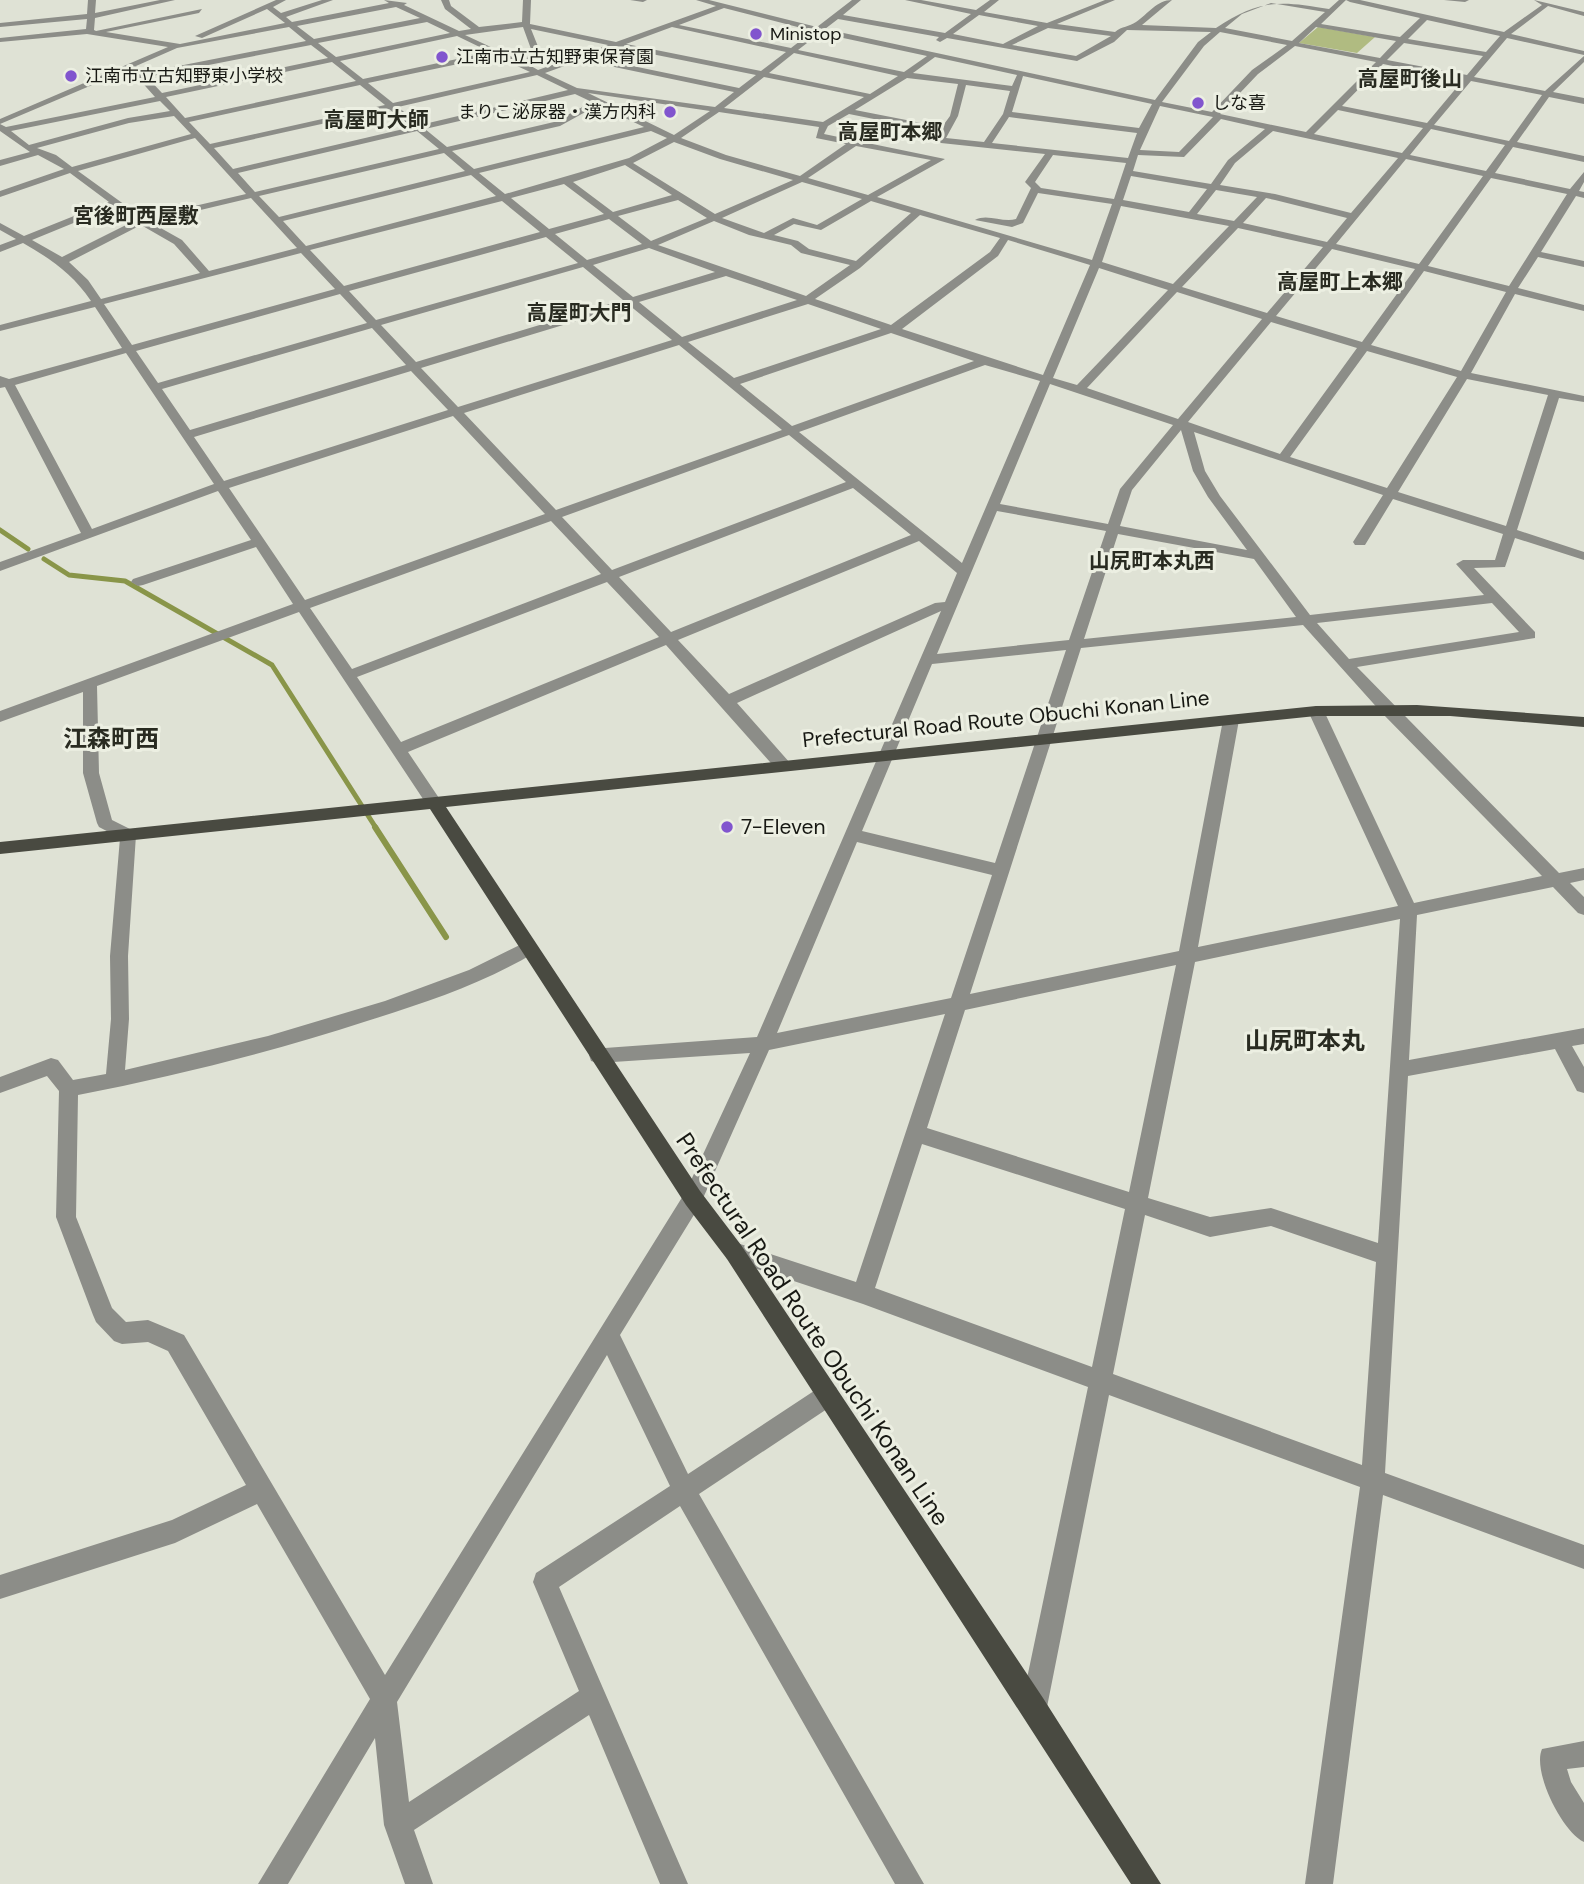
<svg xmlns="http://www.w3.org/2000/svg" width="1584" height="1884" font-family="'DM Sans','Noto Sans JP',sans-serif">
	<rect width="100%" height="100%" fill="#dfe2d5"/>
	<path fill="#b0bb81" d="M 1318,27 L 1375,37 L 1357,53 L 1299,43 Z"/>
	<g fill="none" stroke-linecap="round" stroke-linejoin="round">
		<g stroke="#899549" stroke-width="5">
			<path d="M 0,530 L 28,549"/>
			<path d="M 44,559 L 69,575 L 125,581 L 272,665 L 376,828"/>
		</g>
		<path stroke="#899549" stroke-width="6" d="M 375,827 L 446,937"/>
		<g fill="#8c8d88" fill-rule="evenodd">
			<path d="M 88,0 L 96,0 L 95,13 L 160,0 L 175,0 L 95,18 L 94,30 L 96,31 L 202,9 L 199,13 L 106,32 L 180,44 L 285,23 L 267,9 L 202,38 L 195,36 L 276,0 L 286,0 L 273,7 L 281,13 L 322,0 L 333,0 L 286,17 L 292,22 L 389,3 L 384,0 L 407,3 L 404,5 L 459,31 L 471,29 L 445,9 L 441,0 L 449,0 L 451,6 L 479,27 L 522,22 L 523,0 L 531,0 L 530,24 L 616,42 L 716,6 L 696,0 L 709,0 L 817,27 L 852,0 L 861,0 L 843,15 L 945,33 L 971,14 L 905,0 L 921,0 L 976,10 L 990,0 L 999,0 L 984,12 L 1047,23 L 1105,0 L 1115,0 L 1057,24 L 1115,32 C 1122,26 1129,27 1136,22 C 1148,14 1157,0 1172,0 L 1142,25 L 1216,28 C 1259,0 1278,0 1329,9 L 1339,0 L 1360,0 L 1504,32 L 1542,5 L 1534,0 L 1584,12 L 1584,16 L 1548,6 L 1511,34 L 1584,51 L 1584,55 L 1507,38 L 1474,77 L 1545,91 L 1584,56 L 1584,62 L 1553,92 L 1584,98 L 1584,104 L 1549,97 L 1517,142 L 1584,156 L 1584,162 L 1513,147 L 1495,173 L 1570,189 L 1584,172 L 1584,182 L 1579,191 L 1584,192 L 1584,198 L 1576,196 L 1541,252 L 1584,261 L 1584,267 L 1538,257 L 1518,288 L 1584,305 L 1584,311 L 1515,294 L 1471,373 L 1584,396 L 1584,402 L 1559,398 L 1517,530 L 1584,552 L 1584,560 L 1515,538 L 1505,567 L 1474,568 L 1535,632 L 1535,638 L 1357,667 L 1559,873 L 1584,868 L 1584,880 L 1570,883 L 1584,897 L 1584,915 L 1578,913 L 1553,887 L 1417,915 L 1409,1060 L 1584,1028 L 1584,1044 L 1572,1046 L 1584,1067 L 1584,1093 L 1577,1091 L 1555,1049 L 1408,1076 L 1385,1473 L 1584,1545 L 1584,1569 L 1383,1495 L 1333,1884 L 1305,1884 L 1360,1487 L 1109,1395 L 1047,1707 L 1043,1716 L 1034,1720 L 1025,1716 L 1021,1707 L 1088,1387 L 863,1304 L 727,1259 L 724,1252 L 727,1245 L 734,1242 L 856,1282 L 945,1014 L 769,1050 L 700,1205 L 620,1335 L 688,1474 L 820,1387 L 828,1384 L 836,1387 L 839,1395 L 836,1403 L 699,1494 L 924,1884 L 895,1884 L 680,1506 L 559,1587 L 688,1884 L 660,1884 L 589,1715 L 414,1830 L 433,1884 L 405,1884 L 384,1825 L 375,1738 L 288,1884 L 258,1884 L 370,1699 L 257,1504 L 175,1543 L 0,1599 L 0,1575 L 172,1520 L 246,1485 L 168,1351 L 148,1342 L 122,1344 L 114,1341 L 96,1322 L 93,1315 L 56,1217 L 59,1091 L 47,1076 L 0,1093 L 0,1077 L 51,1058 L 58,1060 L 73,1080 L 106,1074 L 111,1019 L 110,956 L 120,838 L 99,827 L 97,823 L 83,773 L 83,692 L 0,722 L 0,711 L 293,604 L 256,547 L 143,585 L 138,586 L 131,582 L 133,579 L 251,540 L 218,491 L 0,571 L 0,562 L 81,533 L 5,387 L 0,388 L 0,376 L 9,379 L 122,348 L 95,307 L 0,331 L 0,325 L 91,301 C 73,274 51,259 23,243 L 0,252 L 0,245 L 16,239 L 0,230 L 0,223 L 24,236 L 109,202 L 70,173 L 0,197 L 0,191 L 64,169 L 38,155 L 0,166 L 0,160 L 30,152 L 0,131 L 0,119 L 168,47 L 87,34 L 0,42 L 0,38 L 86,29 L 87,19 L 0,27 L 0,23 L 87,14 ZM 1346,0 L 1350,2 L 1420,18 L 1400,37 L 1321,24 ZM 1271,3 L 1325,12 L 1292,41 L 1225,28 L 1242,14 ZM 396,7 L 420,18 L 314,39 L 297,26 ZM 724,8 L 813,31 L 791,48 L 679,25 ZM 979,15 L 1038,26 L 1003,44 L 953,34 ZM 838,19 L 939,37 L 936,40 L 940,42 L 947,38 L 1077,61 L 1114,42 L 1127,30 L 1211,32 L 1198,42 L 1155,100 L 825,29 ZM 1427,20 L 1500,36 L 1486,52 L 1408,39 ZM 427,22 L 450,33 L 336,57 L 318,43 ZM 289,27 L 306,41 L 143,73 L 136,66 L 177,48 ZM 523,27 L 531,49 L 525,63 L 465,35 ZM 672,27 L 786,52 L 761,71 L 626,44 ZM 1316,27 L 1396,41 L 1380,58 L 1299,43 ZM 1048,28 L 1111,36 L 1076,56 L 1012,45 ZM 531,29 L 608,45 L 538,70 L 531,66 L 539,49 ZM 1220,32 L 1287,45 L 1252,70 L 1212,112 L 1162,102 L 1204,46 ZM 820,33 L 927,56 L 904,72 L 798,50 ZM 457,36 L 490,52 L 363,79 L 340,61 ZM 1404,43 L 1483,56 L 1467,75 L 1387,60 ZM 311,45 L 328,58 L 162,93 L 147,77 ZM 1295,46 L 1376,62 L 1306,132 L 1220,114 L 1258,74 ZM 617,47 L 756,75 L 739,88 L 589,57 ZM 794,53 L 898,76 L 870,94 L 769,73 ZM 496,56 L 530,72 L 393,103 L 368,83 ZM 935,57 L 1017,75 L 1012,86 L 913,73 ZM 581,60 L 734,92 L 715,107 L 577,88 L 545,73 ZM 332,62 L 356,81 L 185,118 L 166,97 ZM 1383,64 L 1463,80 L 1427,123 L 1342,106 ZM 130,69 L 155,97 L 6,127 L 0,124 ZM 537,75 L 568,90 L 420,125 L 398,107 ZM 1023,76 L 1152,104 L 1139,128 L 1012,112 ZM 764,77 L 864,97 L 823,122 L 724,108 ZM 907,78 L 958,84 L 950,116 L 942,127 L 855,110 ZM 1471,81 L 1542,95 L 1509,141 L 1434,125 ZM 360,85 L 385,105 L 210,144 L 189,122 ZM 966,85 L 1010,91 L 1003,114 L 984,142 L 946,138 L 958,116 ZM 588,93 L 710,111 L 674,135 ZM 575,94 L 592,102 L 554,122 L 447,147 L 425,129 ZM 160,101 L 170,111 L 128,118 L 29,145 L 11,131 ZM 598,105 L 644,127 L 474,169 L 452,151 L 560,126 ZM 1160,106 L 1213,117 L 1179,152 L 1140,150 ZM 389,109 L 412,127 L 233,169 L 214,148 ZM 1338,110 L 1423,128 L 1402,153 L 1314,134 ZM 719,112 L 819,127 L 816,138 L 846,144 L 800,176 L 726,155 L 681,138 ZM 849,114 L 939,132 L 937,140 L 941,143 L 1045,154 L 1025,182 L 1031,188 L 1016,219 C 1003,223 987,213 975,220 L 1012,227 L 1023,223 L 1038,193 L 1112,204 L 1092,260 L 877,197 L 945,159 L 824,134 L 828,126 ZM 174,116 L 191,134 L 72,167 L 56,155 L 37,148 L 129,123 ZM 1009,117 L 1137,133 L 1128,158 L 992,143 ZM 1221,119 L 1265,129 L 1228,160 L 1211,184 L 1133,171 L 1138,155 L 1184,157 ZM 1431,129 L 1505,145 L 1486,171 L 1410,155 ZM 417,131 L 439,149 L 255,192 L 238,173 ZM 651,131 L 667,138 L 629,158 L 505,194 L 479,173 ZM 1273,131 L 1398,158 L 1351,213 L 1275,194 L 1220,185 L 1235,163 ZM 195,138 L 246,194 L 143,218 L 78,171 ZM 674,142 L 720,159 L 793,180 L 715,214 L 633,163 ZM 856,146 L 931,160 L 868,195 L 808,178 ZM 444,153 L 465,171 L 279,217 L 259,196 ZM 1053,155 L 1126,163 L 1114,199 L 1041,188 L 1035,182 ZM 1406,159 L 1483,176 L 1419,264 L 1336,244 ZM 625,165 L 672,195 L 613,212 L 573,182 ZM 471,175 L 496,196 L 306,246 L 283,221 ZM 1131,176 L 1207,189 L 1189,212 L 1123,200 ZM 1491,178 L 1567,194 L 1509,286 L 1428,266 ZM 802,182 L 862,199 L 817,225 L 793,218 L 764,233 L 722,218 ZM 564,184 L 604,214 L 549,229 L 511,198 ZM 1216,190 L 1257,197 L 1234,221 L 1197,214 ZM 251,198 L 297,248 L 209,271 L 182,240 L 150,222 ZM 1266,198 L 1275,200 L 1347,218 L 1327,242 L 1243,223 ZM 678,200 L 707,218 L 651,241 L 618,216 ZM 502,201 L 540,232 L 344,286 L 310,250 ZM 871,201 L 911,213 L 856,261 L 809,249 L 798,241 L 774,235 L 794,224 L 821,230 ZM 115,206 L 134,221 L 62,257 L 32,240 ZM 1121,206 L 1229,226 L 1173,284 L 1102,262 ZM 920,215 L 1000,238 L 990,252 L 891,325 L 815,299 L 860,268 ZM 609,219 L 642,244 L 587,260 L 555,234 ZM 714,221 L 749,235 L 791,245 L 801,253 L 850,265 L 806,296 L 658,245 ZM 141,225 L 174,244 L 200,273 L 101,299 L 88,280 L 69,262 ZM 1238,228 L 1323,247 L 1267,313 L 1182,287 ZM 546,237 L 578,263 L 376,320 L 349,291 ZM 1008,240 L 1090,265 L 1043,375 L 902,329 L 998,256 ZM 649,248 L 715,272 L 633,297 L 593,265 ZM 1332,249 L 1415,269 L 1362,342 L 1276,316 ZM 301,253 L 335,289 L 132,345 L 104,304 ZM 583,267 L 623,300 L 416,362 L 381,325 ZM 1099,268 L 1168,290 L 1077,385 L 1053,378 ZM 1424,271 L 1506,292 L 1461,371 L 1371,345 ZM 726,276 L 797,300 L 682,337 L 639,302 ZM 1177,292 L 1262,319 L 1178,419 L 1087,388 ZM 340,294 L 367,323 L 158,383 L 136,351 ZM 808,304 L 881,329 L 734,378 L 688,342 ZM 629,305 L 672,340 L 458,407 L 421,368 ZM 1271,322 L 1357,348 L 1280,454 L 1188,422 ZM 372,328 L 406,365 L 190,430 L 162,389 ZM 891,333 L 974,361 L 792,426 L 740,384 ZM 679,345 L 782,430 L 556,510 L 464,413 ZM 1367,351 L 1457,377 L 1387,488 L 1290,457 ZM 126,353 L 214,484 L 92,529 L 15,385 ZM 985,365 L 1040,381 L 962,563 L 799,432 ZM 411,371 L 448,410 L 224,481 L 194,437 ZM 1467,379 L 1548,395 L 1506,526 L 1398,492 ZM 1050,384 L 1173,425 L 1120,489 L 1108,524 L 1000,504 ZM 453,416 L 545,514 L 305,600 L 229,488 ZM 1181,430 L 1193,471 L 1208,497 L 1247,550 L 1120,526 L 1132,490 ZM 1194,432 L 1383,495 L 1353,542 L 1355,545 L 1365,545 L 1393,499 L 1503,534 L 1495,560 L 1463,560 L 1456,564 L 1484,595 L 1310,615 L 1220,496 L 1205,471 ZM 789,435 L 846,482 L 612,570 L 562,517 ZM 853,488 L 911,535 L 671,632 L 619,577 ZM 997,511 L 1106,531 L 1069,640 L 937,654 ZM 551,521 L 601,574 L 352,669 L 310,608 ZM 1118,534 L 1254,559 L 1296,617 L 1084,639 ZM 919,541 L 957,573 L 945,602 L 935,603 L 729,694 L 678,640 ZM 607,582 L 659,637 L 401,742 L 357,677 ZM 1492,603 L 1519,632 L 1349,659 L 1317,623 ZM 941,611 L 757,1037 L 591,1049 L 589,1055 L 591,1061 L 598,1063 L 750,1053 L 686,1191 L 385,1675 L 184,1335 L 148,1320 L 126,1322 L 112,1308 L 76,1217 L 78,1095 C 176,1076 272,1052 367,1021 C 425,1003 482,984 534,953 L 537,948 L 534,943 L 528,941 L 469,970 L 385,1001 L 268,1036 L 125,1070 L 129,1019 L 128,956 L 136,835 L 134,831 L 112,820 L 99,773 L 97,686 L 299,612 L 429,808 L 435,810 L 443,804 L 408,752 L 666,645 L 778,771 L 790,771 L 792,767 L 790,763 L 737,703 ZM 1303,625 L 1381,712 L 1542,876 L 1414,903 L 1324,711 L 1316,706 L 1308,711 L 1398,906 L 1198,947 L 1239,720 L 1231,715 L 1223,720 L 1179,951 L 970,994 L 1081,648 ZM 1066,650 L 995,863 L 862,831 L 932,664 ZM 857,842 L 992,875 L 951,998 L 777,1033 ZM 1400,919 L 1378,1243 L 1271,1208 L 1210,1217 L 1148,1198 L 1195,962 ZM 1176,965 L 1129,1192 L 927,1128 L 965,1010 ZM 922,1144 L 1125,1209 L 1092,1367 L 875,1288 ZM 1145,1215 L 1210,1237 L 1271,1226 L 1376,1262 L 1362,1465 L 1113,1374 ZM 607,1355 L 670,1486 L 536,1573 L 533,1582 L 579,1691 L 409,1802 L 397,1702 Z"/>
			<path d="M 630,0 L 647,0 L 643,2 Z"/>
			<path d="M 1444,0 L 1469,0 L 1465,2 Z"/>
			<path d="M 1584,1741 L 1584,1767 L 1567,1769 L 1571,1782 L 1584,1803 L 1584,1842 C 1562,1832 1532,1771 1542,1749 Z"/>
		</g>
		<path fill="#494a41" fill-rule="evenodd" d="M 1417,705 L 1584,717 L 1584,727 L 1450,716 L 1316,716 L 446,807 L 700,1191 L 741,1245 L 1043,1698 L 1161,1884 L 1131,1884 L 727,1259 L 686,1205 L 430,809 L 0,854 L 0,842 L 1316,706 Z"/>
	</g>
	<g fill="#8155ce" stroke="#ecefe2" stroke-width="2.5">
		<circle cx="756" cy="34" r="7"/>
		<circle cx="442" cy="57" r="7"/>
		<circle cx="71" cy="76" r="7"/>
		<circle cx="1198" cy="103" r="7"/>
		<circle cx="670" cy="112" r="7"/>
		<circle cx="727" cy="827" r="7"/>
	</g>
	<g text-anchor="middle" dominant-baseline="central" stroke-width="6" stroke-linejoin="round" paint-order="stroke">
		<g font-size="18" fill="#171813" stroke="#ecefe2" text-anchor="start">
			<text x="770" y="34">Ministop</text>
			<text x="456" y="57">江南市立古知野東保育園</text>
			<text x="85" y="76">江南市立古知野東小学校</text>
			<text x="1212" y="103">しな喜</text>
			<text x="656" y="112" text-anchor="end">まりこ泌尿器・漢方内科</text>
		</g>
		<g font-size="21" font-weight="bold" fill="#292b21" stroke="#ecefe2">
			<text x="1410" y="79">高屋町後山</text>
			<text x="376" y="120">高屋町大師</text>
			<text x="890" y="132">高屋町本郷</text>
			<text x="136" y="216">宮後町西屋敷</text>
			<text x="1340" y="282">高屋町上本郷</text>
			<text x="579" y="313">高屋町大門</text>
			<text x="1152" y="561">山尻町本丸西</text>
		</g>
		<g font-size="21" fill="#171813" stroke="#ecefe2">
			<text transform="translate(1006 719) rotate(-6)">Prefectural Road Route Obuchi Konan Line</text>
		</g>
		<g font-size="21" fill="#171813" stroke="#ecefe2" text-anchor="start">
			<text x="741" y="827">7-Eleven</text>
		</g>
		<g font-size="24" font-weight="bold" fill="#292b21" stroke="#ecefe2">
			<text x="111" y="738">江森町西</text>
			<text x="1305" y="1040">山尻町本丸</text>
		</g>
		<g font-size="24" fill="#171813" stroke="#ecefe2">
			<text transform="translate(813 1329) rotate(56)">Prefectural Road Route Obuchi Konan Line</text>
		</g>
	</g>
</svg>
